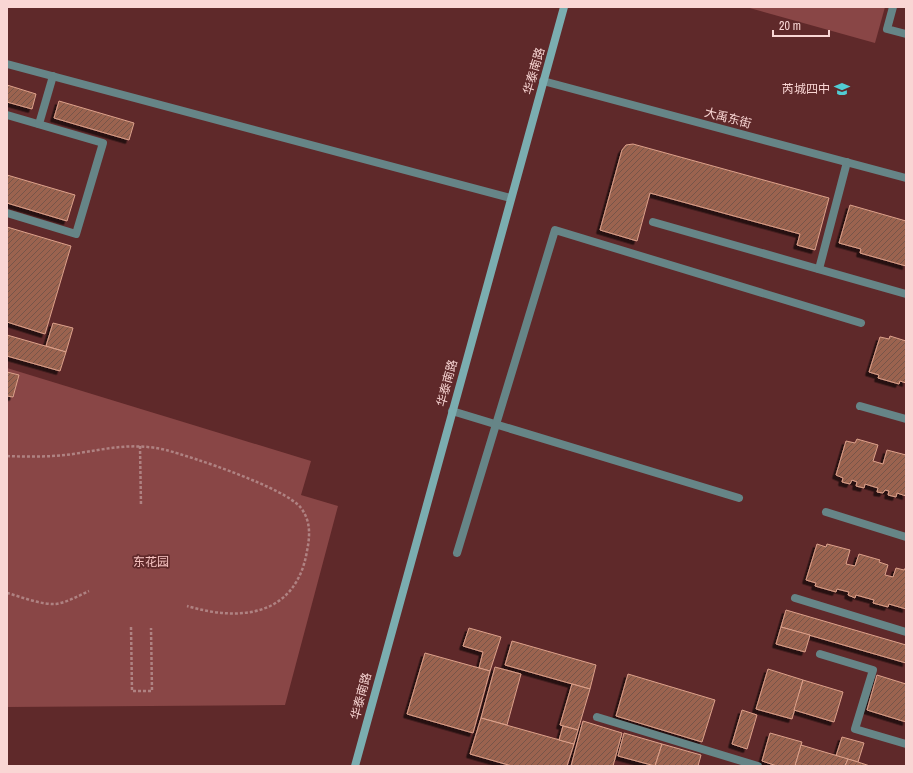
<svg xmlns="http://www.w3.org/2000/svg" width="913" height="773" font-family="'Archivo Narrow','Noto Sans SC',sans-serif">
	<defs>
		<pattern id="building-hatch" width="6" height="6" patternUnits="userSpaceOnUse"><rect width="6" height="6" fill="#9b644f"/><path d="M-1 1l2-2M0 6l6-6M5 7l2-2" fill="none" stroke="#775448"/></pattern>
		<filter id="shadow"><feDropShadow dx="-3.5" dy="3.5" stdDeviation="0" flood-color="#0009"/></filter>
	</defs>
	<rect width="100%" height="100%" fill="#5f292a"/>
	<g fill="#894646">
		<path d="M 746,7 L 885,7 L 875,43 Z"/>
		<path d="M 7,368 L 311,461 L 301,495 L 338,506 L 285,705 L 7,707 Z"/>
	</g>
	<g fill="url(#building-hatch)" stroke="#dda18b" filter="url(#shadow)">
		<path d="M 7,85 L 36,94 L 32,109 L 7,102 Z"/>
		<path d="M 59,101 L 134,123 L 129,140 L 54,118 Z"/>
		<path d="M 633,144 L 829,198 L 815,250 L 797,245 L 800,234 L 650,193 L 637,241 L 600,230 L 622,150 L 626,145 Z"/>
		<path d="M 7,175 L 75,195 L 67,221 L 7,203 Z"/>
		<path d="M 850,205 L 906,221 L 906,266 L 860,253 L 861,249 L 839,243 Z"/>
		<path d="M 7,227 L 71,246 L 45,334 L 7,322 Z"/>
		<path d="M 53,323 L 73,328 L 66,352 L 46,346 Z"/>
		<path d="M 7,335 L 66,352 L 60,371 L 7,356 Z"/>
		<path d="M 890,336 L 906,341 L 906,383 L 900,381 L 899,384 L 878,378 L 879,375 L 869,372 L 880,337 L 889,339 Z"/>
		<path d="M 7,372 L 19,375 L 13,397 L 7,396 Z"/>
		<path d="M 857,439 L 878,445 L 873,461 L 883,464 L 887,450 L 906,455 L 906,496 L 897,493 L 896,497 L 888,495 L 889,491 L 885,490 L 883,493 L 877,492 L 878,488 L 865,484 L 864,488 L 856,486 L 857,482 L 852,480 L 850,484 L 842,482 L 843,478 L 836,475 L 846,441 L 855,443 Z"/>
		<path d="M 817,544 L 826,547 L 827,544 L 850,550 L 846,564 L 855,566 L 859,554 L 880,560 L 879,562 L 888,565 L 885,575 L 893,577 L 896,568 L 904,570 L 906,567 L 906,609 L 889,604 L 888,607 L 873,603 L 874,600 L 856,595 L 855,598 L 848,595 L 849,592 L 837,589 L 836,592 L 815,586 L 816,583 L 806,580 Z"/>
		<path d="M 786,610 L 906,645 L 906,663 L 781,627 Z"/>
		<path d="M 781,627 L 810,635 L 805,652 L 776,644 Z"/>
		<path d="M 469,628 L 501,637 L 490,671 L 479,668 L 483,652 L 463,646 Z"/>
		<path d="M 512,641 L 596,665 L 590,689 L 505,665 Z"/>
		<path d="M 425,653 L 490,671 L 473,733 L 407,714 Z"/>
		<path d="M 495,667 L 521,674 L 507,725 L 481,718 Z"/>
		<path d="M 768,669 L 803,680 L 792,719 L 756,709 Z"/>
		<path d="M 628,674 L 715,700 L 702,742 L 616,716 Z"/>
		<path d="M 877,675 L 906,684 L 906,722 L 867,710 Z"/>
		<path d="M 803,680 L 843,692 L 834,722 L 794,710 Z"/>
		<path d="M 572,684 L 590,689 L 578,730 L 560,725 Z"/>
		<path d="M 742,710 L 757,715 L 747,749 L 732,744 Z"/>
		<path d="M 481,718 L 574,744 L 567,766 L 512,766 L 470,754 Z"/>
		<path d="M 583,721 L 622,733 L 613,766 L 571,766 Z"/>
		<path d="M 563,726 L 578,730 L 574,744 L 559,740 Z"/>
		<path d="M 624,733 L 662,744 L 655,766 L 618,756 Z"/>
		<path d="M 770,733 L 802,742 L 795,766 L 777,766 L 762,761 Z"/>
		<path d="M 842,737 L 864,743 L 858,762 L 836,756 Z"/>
		<path d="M 662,744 L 701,755 L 698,766 L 655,766 Z"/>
		<path d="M 801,745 L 848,759 L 845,766 L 795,766 Z"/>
		<path d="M 848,759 L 858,762 L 870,766 L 845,766 Z"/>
	</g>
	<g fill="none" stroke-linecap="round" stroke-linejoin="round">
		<g stroke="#af8282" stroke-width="2.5" stroke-dasharray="3 2" stroke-linecap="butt">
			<path d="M 140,446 L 141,506"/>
			<path d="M 7,456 C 29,457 52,457 73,454 C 106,449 132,442 166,450 C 192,457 286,488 301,508 C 311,521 310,536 307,551 C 296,616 241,622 187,606"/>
			<path d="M 7,593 C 22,597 41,605 56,604 C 68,602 78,596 89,591"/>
			<path d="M 131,627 L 132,691 L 152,691 L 151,628"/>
		</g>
		<g stroke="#668587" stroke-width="8">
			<path d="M 893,7 L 887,29 L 906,34"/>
			<path d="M 7,115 L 103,143 L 76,234 L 7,213"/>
			<path d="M 39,124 L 53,76"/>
			<path d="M 653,222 L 906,294"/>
			<path d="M 819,269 L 847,162"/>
			<path d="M 860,406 L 906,419"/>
			<path d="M 452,411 L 739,498"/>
			<path d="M 826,512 L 906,537"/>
			<path d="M 457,553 L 555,230 L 861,323"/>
			<path d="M 795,598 L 906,632"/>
			<path d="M 820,654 L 873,670 L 855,729 L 906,744"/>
			<path d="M 597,717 L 758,766"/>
		</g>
		<path stroke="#668587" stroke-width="8" d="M 7,64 L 510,198"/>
		<path stroke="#668587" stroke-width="8" d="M 543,81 L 906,178"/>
		<path stroke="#7badb0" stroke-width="8" d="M 355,766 L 564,7"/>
	</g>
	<defs>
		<symbol id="school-bare" viewBox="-9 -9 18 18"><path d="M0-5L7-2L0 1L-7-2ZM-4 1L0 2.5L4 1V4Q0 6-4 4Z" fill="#51ccd3" stroke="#5f292a" stroke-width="2.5" paint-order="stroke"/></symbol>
	</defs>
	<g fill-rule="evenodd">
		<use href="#school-bare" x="831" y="78" width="22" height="22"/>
	</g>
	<g text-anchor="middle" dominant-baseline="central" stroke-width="3.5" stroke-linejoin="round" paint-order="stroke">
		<g font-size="12" fill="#f9d6d4" stroke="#5f292a">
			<text transform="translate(534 71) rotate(-74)">华泰南路</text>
			<text transform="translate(728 118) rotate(15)">大禹东街</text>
			<text transform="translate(447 383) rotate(-75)">华泰南路</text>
			<text transform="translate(361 696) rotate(-75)">华泰南路</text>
		</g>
		<g font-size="12" fill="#f9d6d4" stroke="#5f292a" text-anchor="end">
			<text x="830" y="89">芮城四中</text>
		</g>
		<g font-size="12" fill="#f7c3c1" stroke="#5f292a">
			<text x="151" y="562">东花园</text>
		</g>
	</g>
	<rect width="913" height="773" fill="none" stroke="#f9d6d4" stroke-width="16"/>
	<path d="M773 30v6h56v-6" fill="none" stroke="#f9d6d4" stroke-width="2"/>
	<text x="779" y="30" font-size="12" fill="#f9d6d4" stroke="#5f292a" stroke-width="3" paint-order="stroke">20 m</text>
</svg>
